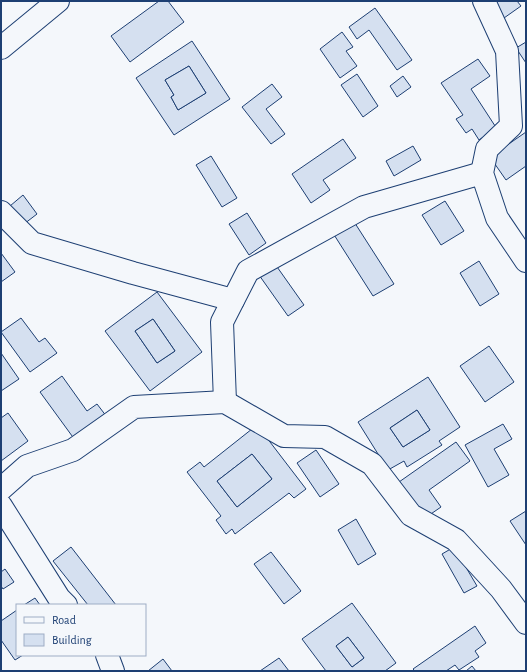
<svg xmlns="http://www.w3.org/2000/svg" width="527" height="672" font-family="'Alegreya Sans',sans-serif">
	<rect width="100%" height="100%" fill="#f4f7fb"/>
	<g fill="#d5e0f0" stroke="#1d3f73" fill-rule="evenodd">
		<path d="M 159,1 L 168,1 L 184,22 L 130,62 L 111,36 Z"/>
		<path d="M 491,1 L 517,1 L 521,6 L 504,18 Z"/>
		<path d="M 375,8 L 412,60 L 397,70 L 369,30 L 357,39 L 349,27 Z"/>
		<path d="M 342,32 L 353,47 L 346,51 L 357,66 L 340,78 L 320,49 Z"/>
		<path d="M 192,41 L 230,99 L 174,135 L 136,78 ZM 189,66 L 206,93 L 178,110 L 171,97 L 174,95 L 165,80 Z"/>
		<path d="M 526,42 L 526,63 L 516,48 Z"/>
		<path d="M 478,59 L 490,76 L 471,89 L 499,132 L 489,133 L 479,140 L 472,129 L 466,133 L 456,119 L 463,115 L 441,83 Z"/>
		<path d="M 189,66 L 206,93 L 178,110 L 171,97 L 174,95 L 165,80 Z"/>
		<path d="M 357,74 L 378,106 L 363,117 L 341,85 Z"/>
		<path d="M 403,76 L 411,87 L 397,97 L 390,86 Z"/>
		<path d="M 272,84 L 282,97 L 266,109 L 285,134 L 271,144 L 242,107 Z"/>
		<path d="M 526,132 L 526,166 L 506,180 L 490,157 Z"/>
		<path d="M 343,139 L 356,158 L 323,180 L 330,190 L 311,203 L 292,174 Z"/>
		<path d="M 413,146 L 421,160 L 394,176 L 386,161 Z"/>
		<path d="M 211,156 L 237,198 L 222,207 L 196,165 Z"/>
		<path d="M 23,195 L 37,214 L 24,224 L 10,206 Z"/>
		<path d="M 445,201 L 464,231 L 441,245 L 422,215 Z"/>
		<path d="M 247,213 L 266,243 L 249,255 L 229,224 Z"/>
		<path d="M 351,217 L 394,284 L 373,296 L 331,230 Z"/>
		<path d="M 1,253 L 15,272 L 1,282 Z"/>
		<path d="M 479,261 L 499,294 L 480,306 L 460,273 Z"/>
		<path d="M 275,264 L 304,305 L 288,316 L 259,275 Z"/>
		<path d="M 157,292 L 202,352 L 150,391 L 105,331 ZM 153,319 L 175,351 L 157,363 L 135,331 Z"/>
		<path d="M 21,318 L 39,342 L 45,338 L 57,353 L 30,372 L 1,332 Z"/>
		<path d="M 153,319 L 175,351 L 157,363 L 135,331 Z"/>
		<path d="M 489,346 L 514,382 L 485,402 L 460,366 Z"/>
		<path d="M 1,353 L 19,379 L 1,391 Z"/>
		<path d="M 62,376 L 87,411 L 97,404 L 107,417 L 75,440 L 40,392 Z"/>
		<path d="M 428,377 L 460,427 L 439,441 L 442,445 L 407,467 L 404,461 L 388,470 L 358,422 ZM 417,410 L 430,430 L 403,447 L 390,428 Z"/>
		<path d="M 417,410 L 430,430 L 403,447 L 390,428 Z"/>
		<path d="M 8,413 L 28,441 L 1,461 L 1,418 Z"/>
		<path d="M 503,424 L 512,439 L 494,449 L 509,475 L 488,487 L 465,445 Z"/>
		<path d="M 257,425 L 306,489 L 294,498 L 289,493 L 235,534 L 232,529 L 226,534 L 216,520 L 221,516 L 187,472 L 200,462 L 204,467 ZM 252,454 L 272,479 L 237,507 L 217,481 Z"/>
		<path d="M 456,442 L 470,461 L 429,490 L 441,507 L 425,518 L 399,482 Z"/>
		<path d="M 316,450 L 339,484 L 320,497 L 297,463 Z"/>
		<path d="M 252,454 L 272,479 L 237,507 L 217,481 Z"/>
		<path d="M 526,511 L 526,545 L 510,521 Z"/>
		<path d="M 356,519 L 376,554 L 358,565 L 338,530 Z"/>
		<path d="M 71,547 L 116,605 L 88,605 L 53,561 Z"/>
		<path d="M 454,547 L 477,586 L 464,593 L 442,554 Z"/>
		<path d="M 271,552 L 301,591 L 284,604 L 254,564 Z"/>
		<path d="M 5,569 L 14,582 L 3,589 L 1,586 L 1,572 Z"/>
		<path d="M 35,598 L 40,605 L 24,605 Z"/>
		<path d="M 352,603 L 396,663 L 385,671 L 326,671 L 302,639 ZM 348,637 L 364,658 L 352,667 L 336,646 Z"/>
		<path d="M 17,610 L 17,655 L 23,655 L 15,660 L 1,640 L 1,621 Z"/>
		<path d="M 475,626 L 486,643 L 475,651 L 479,657 L 459,670 L 455,665 L 446,671 L 415,671 L 413,669 Z"/>
		<path d="M 348,637 L 364,658 L 352,667 L 336,646 Z"/>
		<path d="M 279,658 L 289,671 L 260,671 Z"/>
		<path d="M 163,659 L 172,671 L 148,671 Z"/>
		<path d="M 472,666 L 476,671 L 466,671 Z"/>
	</g>
	<g fill="none" stroke-linecap="round" stroke-linejoin="round">
		<defs>
			<g id="minor">
				<path d="M 484,1 L 507,51 L 511,126 L 487,149 L 482,173 L 497,218 L 526,261"/>
				<path d="M 1,48 L 58,1"/>
				<path d="M 1,212 L 32,243 L 133,273 L 233,300"/>
				<path d="M 225,402 L 222,322 L 248,271 L 364,207 L 482,173"/>
				<path d="M 1,489 L 27,466 L 73,450 L 134,407 L 225,402 L 284,436 L 325,437 L 372,464 L 411,515 L 456,540 L 501,589 L 526,623"/>
				<path d="M 1,506 L 59,598 L 66,605"/>
				<path d="M 107,655 L 113,671"/>
			</g>
		</defs>
		<use href="#minor" stroke="#1d3f73" stroke-width="24"/>
		<use href="#minor" stroke="#f4f7fb" stroke-width="22"/>
	</g>
	<rect width="527" height="672" fill="none" stroke="#1d3f73" stroke-width="4"/>
	<rect x="16" y="604" width="130" height="52" fill="#f4f7fb" stroke="#9eadc5"/>
	<rect x="24" y="617" width="20" height="6" fill="#f4f7fb" stroke="#9eadc5"/>
	<text x="52" y="624" font-size="12" fill="#1d3f73">Road</text>
	<rect x="24" y="634" width="20" height="12" fill="#d5e0f0" stroke="#9eadc5"/>
	<text x="52" y="644" font-size="12" fill="#1d3f73">Building</text>
</svg>
